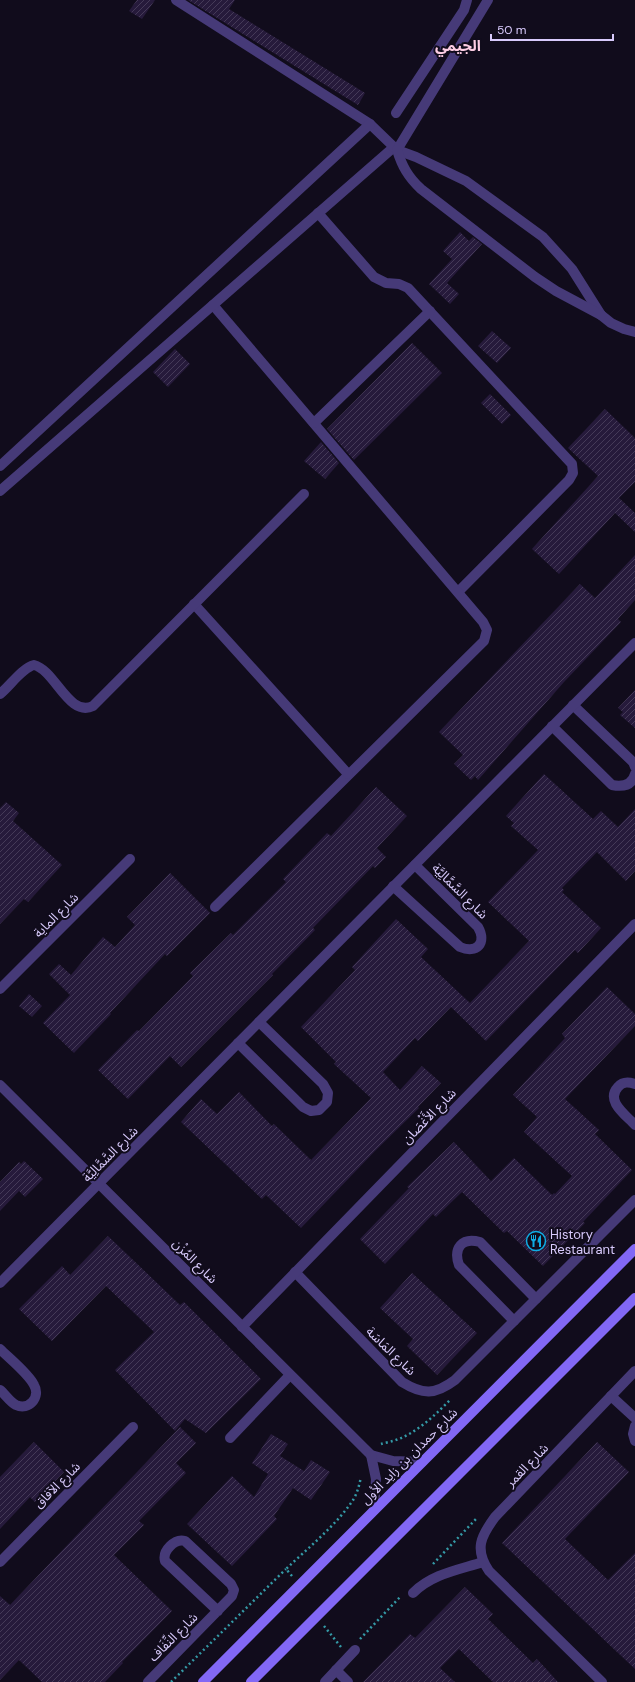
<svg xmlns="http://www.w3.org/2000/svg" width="635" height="1682" font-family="'DM Sans','Noto Sans Arabic',sans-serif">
	<defs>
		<pattern id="building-hatch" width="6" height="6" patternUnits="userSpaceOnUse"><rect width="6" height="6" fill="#261a3b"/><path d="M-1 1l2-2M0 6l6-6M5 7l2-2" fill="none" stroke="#453a58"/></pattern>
	</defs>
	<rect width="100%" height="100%" fill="#110c1c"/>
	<g fill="url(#building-hatch)">
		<path d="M 137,0 L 155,0 L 142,19 L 129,11 Z"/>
		<path d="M 188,0 L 235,0 L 229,9 L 365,93 L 358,105 Z"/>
		<path d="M 460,232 L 469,241 L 473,237 L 482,244 L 447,283 L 459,294 L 450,304 L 429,284 L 452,259 L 443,251 Z"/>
		<path d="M 492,331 L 511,348 L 497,363 L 478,346 Z"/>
		<path d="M 412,343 L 442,373 L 354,460 L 327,429 Z"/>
		<path d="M 175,349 L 190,364 L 168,387 L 153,372 Z"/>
		<path d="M 490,394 L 511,415 L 502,424 L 481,403 Z"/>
		<path d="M 605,409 L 635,438 L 635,482 L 619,498 L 635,513 L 635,532 L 615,513 L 559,574 L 532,549 L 598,476 L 568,448 Z"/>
		<path d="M 321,442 L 339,463 L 325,479 L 304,461 Z"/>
		<path d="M 635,555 L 635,600 L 618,619 L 621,622 L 564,682 L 478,780 L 475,776 L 471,780 L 454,764 L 463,755 L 439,732 L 580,584 L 595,598 Z"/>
		<path d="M 635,690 L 635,728 L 620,715 L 623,712 L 618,708 Z"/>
		<path d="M 544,774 L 593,819 L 601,811 L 618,827 L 635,809 L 635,871 L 626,881 L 597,852 L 562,888 L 564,890 L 562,892 L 601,928 L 578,953 L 575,950 L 486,1041 L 451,1007 L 418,1041 L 415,1038 L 383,1072 L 400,1090 L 422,1066 L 441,1083 L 418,1107 L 419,1108 L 375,1151 L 301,1228 L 266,1195 L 262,1199 L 181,1122 L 201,1099 L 217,1114 L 239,1092 L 272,1126 L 274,1124 L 311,1160 L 371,1098 L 334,1064 L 336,1062 L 301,1027 L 355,970 L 352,967 L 396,919 L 428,949 L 421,957 L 470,1003 L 529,941 L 488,902 L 538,850 L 511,826 L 514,823 L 506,816 Z"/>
		<path d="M 376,787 L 407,816 L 377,848 L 386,857 L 375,868 L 373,866 L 313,928 L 315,930 L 272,974 L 273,975 L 181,1067 L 170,1056 L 128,1099 L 98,1070 L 137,1030 L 139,1031 L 193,976 L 190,973 L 231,933 L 233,935 L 286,882 L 283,879 L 327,833 L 331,836 Z"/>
		<path d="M 6,802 L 19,813 L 13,821 L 62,865 L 28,902 L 24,899 L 0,924 L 0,808 Z"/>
		<path d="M 170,873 L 210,913 L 167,956 L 165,954 L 110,1013 L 111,1014 L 74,1053 L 43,1023 L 70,995 L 49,974 L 59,964 L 71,975 L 103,937 L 115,947 L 135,925 L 127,917 Z"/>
		<path d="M 607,987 L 635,1014 L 635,1026 L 565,1099 L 599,1130 L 595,1134 L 632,1170 L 583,1222 L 585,1223 L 543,1266 L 507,1231 L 504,1233 L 462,1192 L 436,1217 L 433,1214 L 385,1264 L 360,1239 L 409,1188 L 407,1187 L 454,1142 L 491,1181 L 514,1158 L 552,1195 L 554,1193 L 555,1194 L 572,1176 L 524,1132 L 537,1117 L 513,1095 L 565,1038 L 562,1034 Z"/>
		<path d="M 29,994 L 42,1006 L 32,1017 L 19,1006 Z"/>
		<path d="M 24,1161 L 43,1179 L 25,1197 L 19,1191 L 0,1211 L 0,1182 L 19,1162 L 21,1164 Z"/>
		<path d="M 108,1236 L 180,1305 L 184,1302 L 261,1379 L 206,1433 L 185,1419 L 175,1431 L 115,1370 L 154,1332 L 106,1286 L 52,1341 L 19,1309 L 62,1266 L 70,1275 Z"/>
		<path d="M 412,1273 L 477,1333 L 437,1375 L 407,1346 L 413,1339 L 380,1308 Z"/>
		<path d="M 180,1427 L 196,1443 L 176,1463 L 186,1473 L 139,1521 L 144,1525 L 114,1555 L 172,1611 L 122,1662 L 123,1663 L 105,1682 L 42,1682 L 19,1660 L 0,1680 L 0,1596 L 10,1605 Z"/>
		<path d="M 271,1434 L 288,1444 L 280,1456 L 304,1471 L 311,1460 L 330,1472 L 311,1500 L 293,1488 L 274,1516 L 277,1519 L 232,1566 L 187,1524 L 232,1476 L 254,1497 L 268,1474 L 252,1463 Z"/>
		<path d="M 34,1442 L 64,1472 L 35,1502 L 30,1497 L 0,1529 L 0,1477 Z"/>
		<path d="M 597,1442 L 629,1472 L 565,1539 L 608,1580 L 635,1553 L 635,1669 L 502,1543 Z"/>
		<path d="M 465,1587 L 493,1614 L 488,1619 L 533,1663 L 537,1659 L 558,1682 L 493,1682 L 459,1649 L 440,1668 L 455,1682 L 363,1682 L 410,1634 L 415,1638 Z"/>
	</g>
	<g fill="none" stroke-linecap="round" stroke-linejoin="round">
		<g stroke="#349aa6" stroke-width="2.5" stroke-dasharray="2 3" stroke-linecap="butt">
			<path d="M 381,1444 C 384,1443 389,1442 393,1441 C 416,1434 434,1416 451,1399"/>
			<path d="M 433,1564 L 476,1519"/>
			<path d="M 292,1576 L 286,1569 C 307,1549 334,1527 351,1503 C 357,1495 359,1486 361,1477"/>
			<path d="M 324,1626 L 341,1647"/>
			<path d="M 360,1639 L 401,1596"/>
			<path d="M 171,1682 L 286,1569"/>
		</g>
		<g stroke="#463a78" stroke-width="10">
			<path d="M 318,213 L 374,277 L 386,283 L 399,284 L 408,288 L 572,464 L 573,473 L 569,480 L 458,592"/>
			<path d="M 213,305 L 483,622 L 487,630 L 484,641 L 215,907"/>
			<path d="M 314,423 L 430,311"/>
			<path d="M 0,491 L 394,147"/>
			<path d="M 194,604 L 348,774"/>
			<path d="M 0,694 C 10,686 22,668 34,665 C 55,670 69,718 93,706 L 304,494"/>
			<path d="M 230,1438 L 290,1375"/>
			<path d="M 413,1593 C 432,1574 458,1570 483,1562"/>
		</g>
		<g stroke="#463a78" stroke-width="10">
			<path d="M 176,0 L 370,124 L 397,150 L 416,157 L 466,181 L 543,237 L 572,269 L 601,315"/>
			<path d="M 488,0 L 397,150 C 402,166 408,177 421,189 L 535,277 L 556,291 L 601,315 L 611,323 L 624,329 L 635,332"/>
			<path d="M 396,113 L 464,10 L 467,0"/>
			<path d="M 0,466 L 370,124"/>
			<path d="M 573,705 L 633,762 L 635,767"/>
			<path d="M 552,726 L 612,785 C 622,787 632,786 635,774"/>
			<path d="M 393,886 L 460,947 C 477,954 487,943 478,927 L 415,865"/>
			<path d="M 0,989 L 130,859"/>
			<path d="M 238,1043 L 303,1107 L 311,1111 L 319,1110 L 327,1102 L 328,1093 L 323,1084 L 259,1022"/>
			<path d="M 635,1084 C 629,1082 623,1081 618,1087 C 605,1101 626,1115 635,1125"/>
			<path d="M 0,1085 L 371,1455 L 393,1461 L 422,1462"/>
			<path d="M 295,1272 L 402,1382 C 423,1395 435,1395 455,1380 L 635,1200"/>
			<path d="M 0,1283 L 635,643"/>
			<path d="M 514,1321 L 459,1265 C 453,1248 462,1237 480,1242 L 536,1299"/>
			<path d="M 242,1327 L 635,924"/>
			<path d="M 0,1349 C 9,1358 29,1374 34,1385 C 41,1397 29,1411 16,1405 C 10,1402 5,1394 0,1390"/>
			<path d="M 611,1396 L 635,1418"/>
			<path d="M 635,1426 L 633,1434 L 635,1441"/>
			<path d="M 371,1455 L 376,1479 L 374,1510"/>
			<path d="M 0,1562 L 133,1427"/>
			<path d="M 336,1670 L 348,1682"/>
			<path d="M 148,1682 L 232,1596 L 234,1590 L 231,1584 L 185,1541 C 175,1538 162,1551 165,1561 L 218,1611"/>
			<path d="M 325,1682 L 355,1650"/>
			<path d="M 602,1682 L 489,1571 C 474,1549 481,1536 495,1517 L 635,1371"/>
		</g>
		<g stroke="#8268f5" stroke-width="10">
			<path d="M 203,1682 L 635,1249"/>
			<path d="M 251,1682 L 635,1298"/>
		</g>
	</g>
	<defs>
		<symbol id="restaurant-ring" viewBox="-11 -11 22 22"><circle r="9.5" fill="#110c1c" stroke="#0face3" stroke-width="1.5"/><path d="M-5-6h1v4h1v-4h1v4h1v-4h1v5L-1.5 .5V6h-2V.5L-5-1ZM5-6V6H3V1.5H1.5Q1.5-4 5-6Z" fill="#0face3"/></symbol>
	</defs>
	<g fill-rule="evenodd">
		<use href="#restaurant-ring" x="525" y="1230" width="22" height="22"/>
	</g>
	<g text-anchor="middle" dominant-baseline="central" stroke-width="4" stroke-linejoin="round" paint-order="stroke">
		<g font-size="13" fill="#d8cafc" stroke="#110c1c">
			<text transform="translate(460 891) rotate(45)">شارع السَّمَّالِيَّة</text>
			<text transform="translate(56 915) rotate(-45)">شارع الماية</text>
			<text transform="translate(429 1116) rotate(-46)">شارع الأَغْصَان</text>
			<text transform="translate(110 1154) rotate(-45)">شارع السَّمَّالِيَّة</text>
			<text transform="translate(195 1261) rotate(45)">شارع المُزْن</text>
			<text transform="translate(391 1351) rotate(44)">شارع المَاسَة</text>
			<text transform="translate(409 1456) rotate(-45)">شارع حمدان بن زايد الأول</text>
			<text transform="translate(527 1465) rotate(-46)">شارع القمر</text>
			<text transform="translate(57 1485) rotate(-45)">شارع الآفاق</text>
			<text transform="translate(173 1637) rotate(-45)">شارع النِّفَاف</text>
		</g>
		<g font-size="13" fill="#d8cafc" stroke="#110c1c" text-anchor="start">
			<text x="550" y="1234">History<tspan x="550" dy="15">Restaurant</tspan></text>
		</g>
		<g font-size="15" font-weight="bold" fill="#fccce3" stroke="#110c1c">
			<text x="458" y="46">الجيمي</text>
		</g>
	</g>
	<path d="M491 34v6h122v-6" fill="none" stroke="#d8cafc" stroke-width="2"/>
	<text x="497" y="34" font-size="12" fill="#d8cafc" stroke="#110c1c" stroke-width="3" paint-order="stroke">50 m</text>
</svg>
